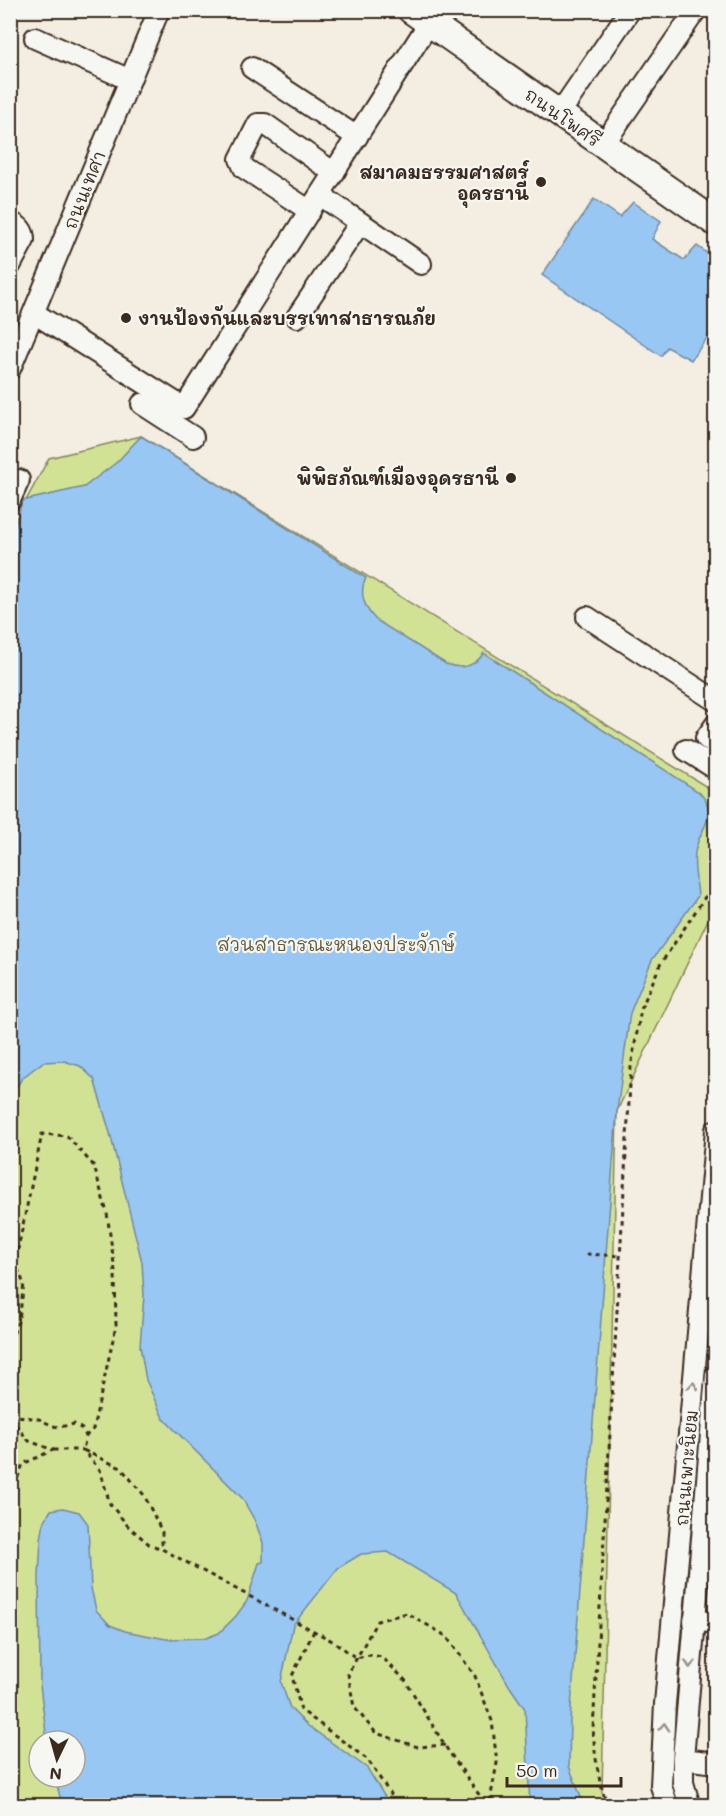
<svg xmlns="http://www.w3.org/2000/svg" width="726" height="1816" font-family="Mali,'Playpen Sans Thai',sans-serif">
	<rect width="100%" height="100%" fill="#f3eee1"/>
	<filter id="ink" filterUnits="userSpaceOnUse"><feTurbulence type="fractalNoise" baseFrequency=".0167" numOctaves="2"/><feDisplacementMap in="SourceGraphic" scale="12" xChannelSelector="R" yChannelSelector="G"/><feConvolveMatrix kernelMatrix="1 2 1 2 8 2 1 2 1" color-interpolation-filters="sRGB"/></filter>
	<g filter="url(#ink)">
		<path fill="#d2e295" stroke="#86865a" stroke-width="1.5" fill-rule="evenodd" d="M 141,436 L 715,792 L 715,905 L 617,1111 L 602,1792 L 609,1805 L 11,1806 L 11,528 L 49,458 ZM 39,1741 L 75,1741 L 75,1777 L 39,1777 Z"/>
		<g fill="#98c7f3" stroke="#73889e" stroke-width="1.5">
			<path d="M 594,199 L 620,217 L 633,202 L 661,221 L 652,239 L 684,260 L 697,246 L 715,259 L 715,327 L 691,360 L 667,347 L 661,356 L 542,275 Z"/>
			<path d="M 141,436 L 366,578 C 358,593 365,609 376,620 L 446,664 C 462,670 474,667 484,653 L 699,792 C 722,816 698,828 695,853 C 693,867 697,882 698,896 L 652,960 L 630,1013 L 617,1111 L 570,1721 L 569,1766 L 584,1805 L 530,1805 L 525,1709 L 510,1687 L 456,1593 L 388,1552 L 361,1554 L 338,1568 L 293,1625 L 281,1682 L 290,1708 L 307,1725 L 367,1768 L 390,1805 L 62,1805 L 55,1777 L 75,1777 L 75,1741 L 47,1741 L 40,1685 L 39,1575 L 41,1540 L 44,1522 L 51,1510 L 63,1508 L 79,1512 L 88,1524 L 91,1588 L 96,1610 L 110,1625 L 125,1631 L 166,1639 L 206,1638 L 219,1633 L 236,1616 L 247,1601 L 259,1563 L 263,1562 L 263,1543 L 255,1521 L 242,1498 L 163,1418 L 146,1380 L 140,1346 L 144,1295 L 142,1262 L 110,1133 L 94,1079 L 80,1066 L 64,1061 L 43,1062 L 22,1078 L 11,1097 L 11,541 L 22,501 L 84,487 L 117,462 Z"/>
		</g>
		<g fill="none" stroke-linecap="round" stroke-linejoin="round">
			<defs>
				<g id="minor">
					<path d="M 35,38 L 130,80"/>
					<path d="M 252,68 L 357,137"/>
					<path d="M 559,114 L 630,10"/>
					<path d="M 603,145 L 696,10"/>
					<path d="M 320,195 L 421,264"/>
					<path d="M 310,211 L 244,168 L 240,159 L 258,124 L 265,124 L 334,173"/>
					<path d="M 10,222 C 19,226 24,230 24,240 L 10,266"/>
					<path d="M 34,313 L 184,408 L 429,23"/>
					<path d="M 297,317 L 360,223"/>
					<path d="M 10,369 L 159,10"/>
					<path d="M 142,404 L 193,437"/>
					<path d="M 10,500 L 19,480"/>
					<path d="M 587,617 L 716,701"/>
					<path d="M 716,724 L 706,738 L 716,745"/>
					<path d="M 686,750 L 716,769"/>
					<path d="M 694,1620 L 716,1623"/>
					<path d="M 683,1759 L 716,1763"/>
					<path d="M 668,1806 L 661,1786 L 665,1704 L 716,1130"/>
					<path d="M 690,1806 L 683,1783 L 683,1759 L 716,1375"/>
				</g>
				<path id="major" d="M 411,10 L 716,223"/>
			</defs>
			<use href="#minor" stroke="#3b2a1e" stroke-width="24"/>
			<use href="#major" stroke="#3b2a1e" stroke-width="30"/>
			<g stroke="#3b2a1e" stroke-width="3" stroke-dasharray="4.5 4.5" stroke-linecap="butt">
				<path d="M 586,1254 L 620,1256"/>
				<path d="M 10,1261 L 15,1263 L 42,1134 L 67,1136 L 94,1166 L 107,1213 L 115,1271 L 116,1326 L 93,1429 L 86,1436"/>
				<path d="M 10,1342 L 19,1319 L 24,1284 L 15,1263"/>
				<path d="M 10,1415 L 39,1419 L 53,1426 L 60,1427 L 74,1424 L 82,1429 L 86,1436 L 83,1450 L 121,1468 L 144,1495 L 162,1532 L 162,1549 L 336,1643 L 356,1658 L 370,1655 L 382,1657 L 405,1680 L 447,1749 L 487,1806"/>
				<path d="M 10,1418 L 29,1441 L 53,1450 L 23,1464 L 10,1497"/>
				<path d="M 53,1450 L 83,1450 L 100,1470 L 110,1504 L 128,1526 L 149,1544 L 162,1549"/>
				<path d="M 10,1599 L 13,1635 L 15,1734 L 10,1747"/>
				<path d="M 314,1631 L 292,1676 L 301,1710 L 368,1760 L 398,1806"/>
				<path d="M 445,1745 L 418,1747 L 376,1733 L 354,1707 L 348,1674 L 377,1621 L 407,1613 L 446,1636 L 475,1676 L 492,1721 L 497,1763 L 489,1806"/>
				<path d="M 608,1806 C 598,1781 595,1756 593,1729 L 631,1067 L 641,1009 L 660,965 L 709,891"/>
			</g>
			<use href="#minor" stroke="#f6f6f2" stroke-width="20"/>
			<use href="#major" stroke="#f6f6f2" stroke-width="26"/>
		</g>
		<defs><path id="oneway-chevron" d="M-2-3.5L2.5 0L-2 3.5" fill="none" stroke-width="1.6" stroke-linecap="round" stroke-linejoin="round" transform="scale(1.5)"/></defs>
		<g stroke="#989088">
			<use href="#oneway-chevron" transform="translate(693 1386) rotate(-85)"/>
			<use href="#oneway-chevron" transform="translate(690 1664) rotate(95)"/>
			<use href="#oneway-chevron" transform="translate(664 1727) rotate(-86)"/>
		</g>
	</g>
	<g fill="#3b2a1e" stroke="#f6f6f2" stroke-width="2">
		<circle cx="541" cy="182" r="6"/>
		<circle cx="126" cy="318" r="6"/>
		<circle cx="511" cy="478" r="6"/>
	</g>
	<g text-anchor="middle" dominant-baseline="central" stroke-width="4.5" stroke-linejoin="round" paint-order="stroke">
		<g font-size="18" fill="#3b2a1e" stroke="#f6f6f2">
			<text transform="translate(563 117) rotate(35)">ถนนโพศรี</text>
			<text transform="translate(84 190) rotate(-68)">ถนนเทศา</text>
			<text transform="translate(686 1468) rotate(-85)">ถนนเพาะนิยม</text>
		</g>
		<g font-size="18" font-weight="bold" fill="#3b2a1e" stroke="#f6f6f2" text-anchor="end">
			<text x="529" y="172">สมาคมธรรมศาสตร์<tspan x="529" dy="21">อุดรธานี</tspan></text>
			<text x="138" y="318" text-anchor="start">งานป้องกันและบรรเทาสาธารณภัย</text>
			<text x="499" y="478">พิพิธภัณฑ์เมืองอุดรธานี</text>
		</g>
		<g font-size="18" fill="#61583c" stroke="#f6f6f2">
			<text x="336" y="944">สวนสาธารณะหนองประจักษ์</text>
		</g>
	</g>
	<rect width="726" height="1816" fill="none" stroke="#f6f6f2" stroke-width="36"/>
	<rect x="18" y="18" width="690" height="1780" fill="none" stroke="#3b2a1e" stroke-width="2" filter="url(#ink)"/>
	<g transform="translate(57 1759) rotate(185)"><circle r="28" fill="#f6f6f2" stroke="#aba49d" stroke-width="1.5"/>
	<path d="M0-4.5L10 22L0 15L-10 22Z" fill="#3b2a1e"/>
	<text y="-9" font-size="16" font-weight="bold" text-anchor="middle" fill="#3b2a1e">N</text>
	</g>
	<path d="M507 1777v9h114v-9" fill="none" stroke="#3b2a1e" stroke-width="3"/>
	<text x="516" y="1777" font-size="18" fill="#3b2a1e" stroke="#f6f6f2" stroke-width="4.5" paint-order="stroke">50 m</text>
</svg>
